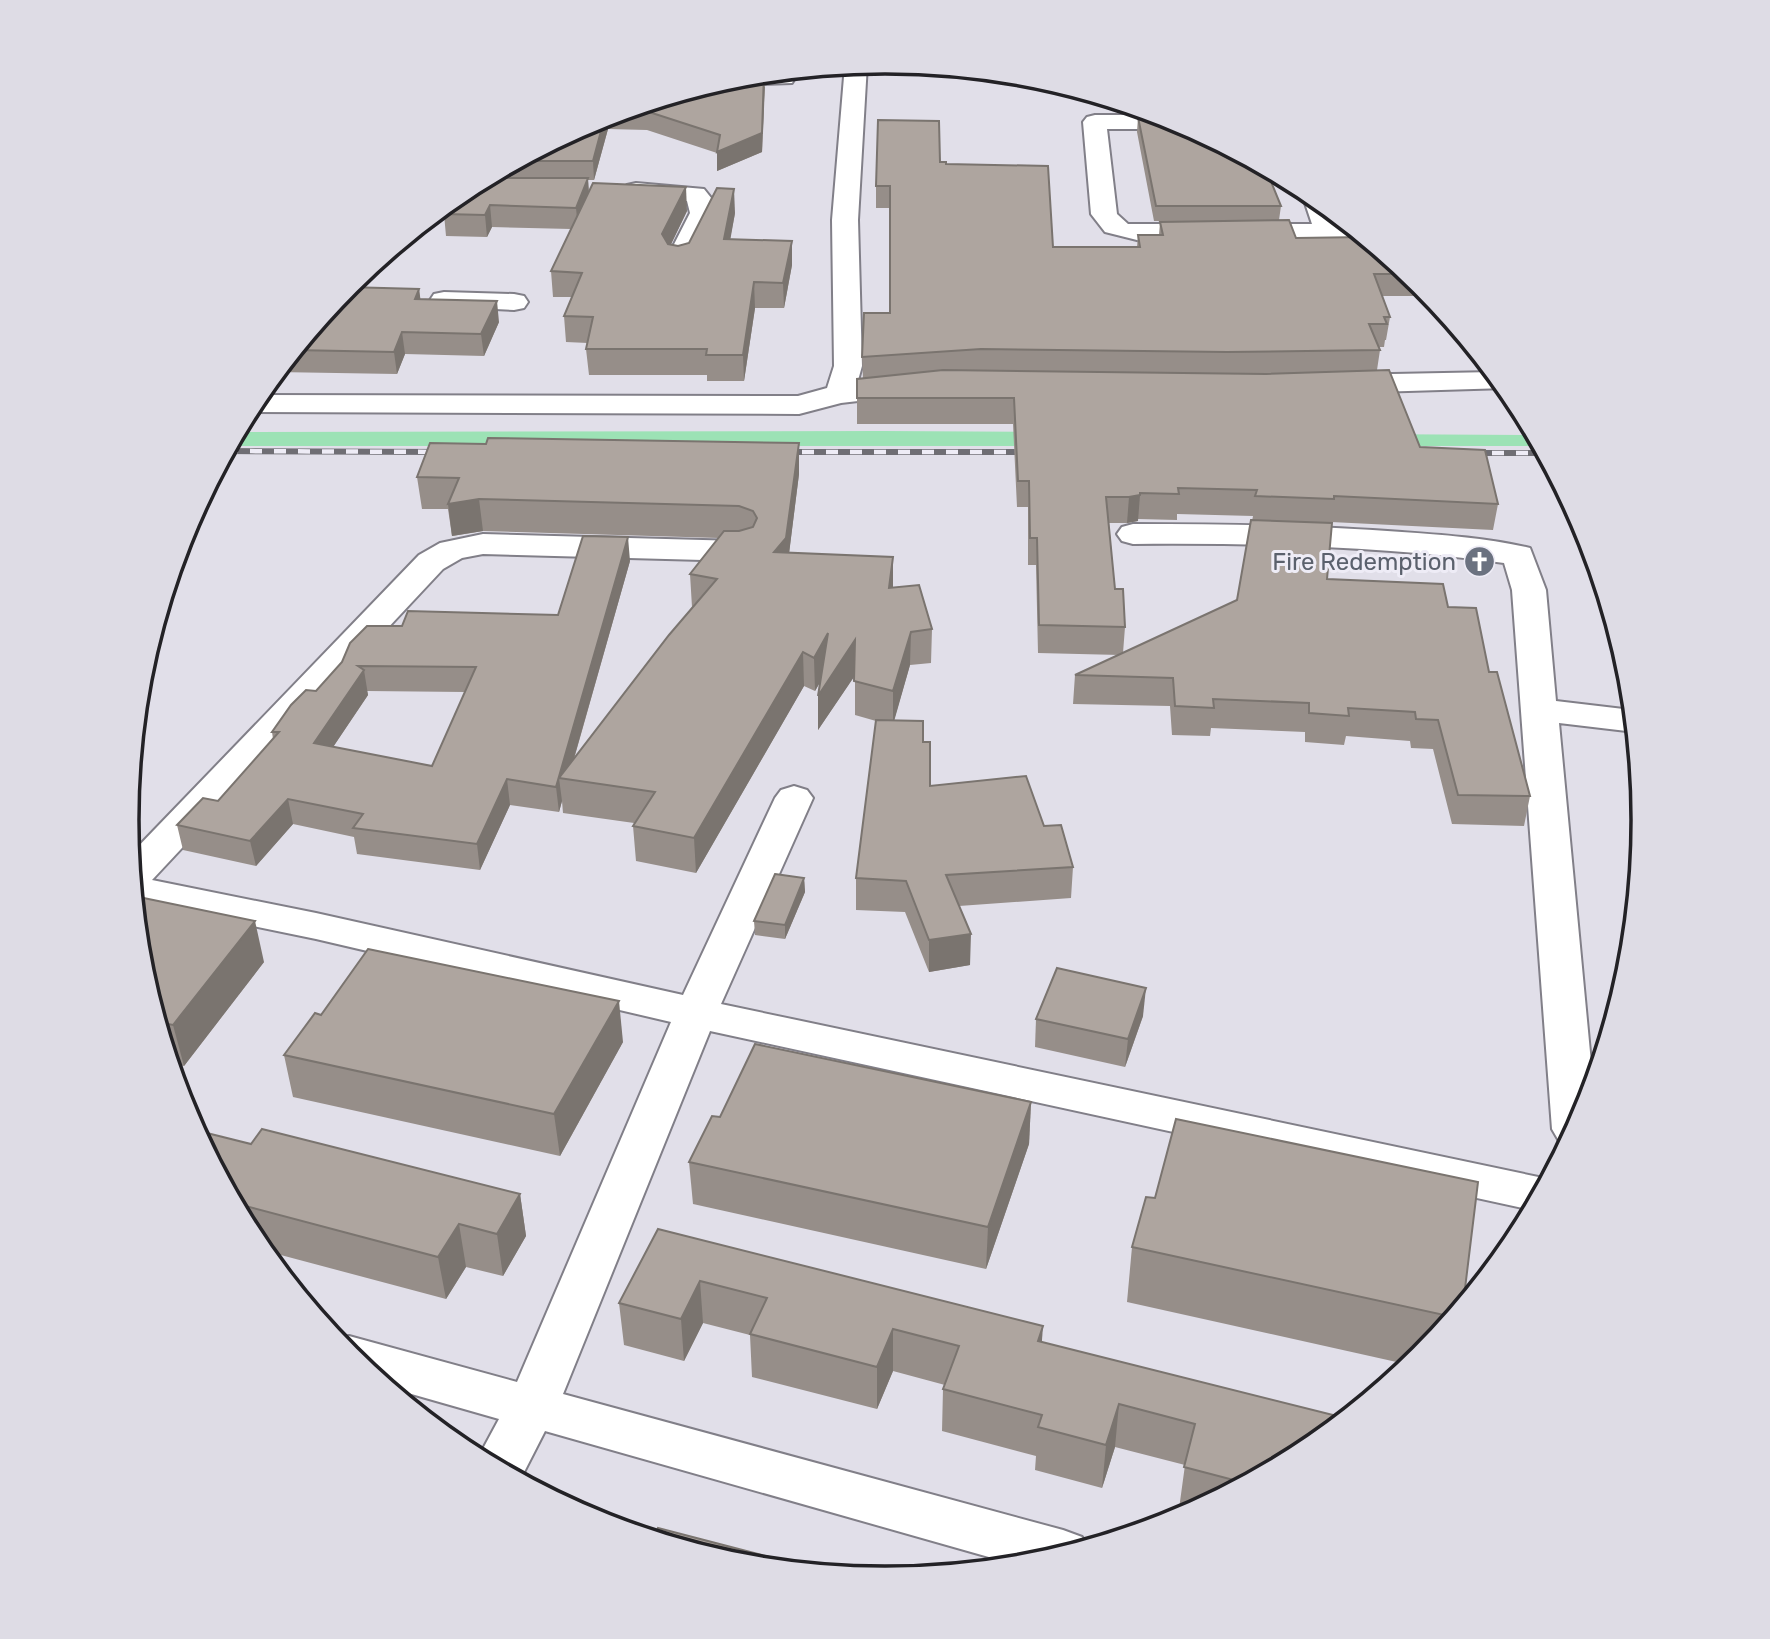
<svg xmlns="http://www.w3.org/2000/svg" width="1770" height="1639" font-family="Rubik,sans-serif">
	<rect width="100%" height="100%" fill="#e1dfe9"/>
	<path fill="#9ce2b5" d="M 882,431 L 1535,435 L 1541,446 L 229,446 L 237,432 Z"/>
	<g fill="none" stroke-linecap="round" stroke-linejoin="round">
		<defs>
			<g id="minor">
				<path d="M 867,64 L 858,220 L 862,366 L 857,384 L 908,379 L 918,382 L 923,388 L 918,394 L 841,403 L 799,414 L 247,412 L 257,395 L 798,396 L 827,388 L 834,366 L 832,220 L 845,65 Z"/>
				<path d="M 783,71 L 792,73 L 795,78 L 792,83 L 731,85 L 722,81 L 737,76 Z"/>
				<path d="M 1095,115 L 1162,115 L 1189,126 L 1180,129 L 1107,129 L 1117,214 L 1128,224 L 1312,224 L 1303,197 L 1309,191 L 1333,211 L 1337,224 L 1349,224 L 1366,238 L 1141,241 L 1105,232 L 1091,214 L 1083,122 L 1087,117 Z"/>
				<path d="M 636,183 L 704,189 L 716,204 L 716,213 L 688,266 L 679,268 L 670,266 L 666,260 L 690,213 L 687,201 L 627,195 L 624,190 L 627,185 Z"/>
				<path d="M 444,292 L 514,294 L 524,296 L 528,302 L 524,308 L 514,310 L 434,306 L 430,300 L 434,294 Z"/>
				<path d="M 1494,372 L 1507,388 L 1342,393 L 1332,390 L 1327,384 L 1332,378 L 1342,375 Z"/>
				<path d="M 1133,524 C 1223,524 1312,525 1402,532 C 1444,535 1488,538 1530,548 L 1546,590 L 1556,701 L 1632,710 L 1635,732 L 1559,723 L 1593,1084 L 1585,1110 L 1568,1143 L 1559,1141 L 1552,1129 L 1512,590 L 1504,563 C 1381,546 1257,543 1133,544 L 1122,541 L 1117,534 L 1122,527 Z"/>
				<path d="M 483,534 L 740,541 L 752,544 L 756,551 L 752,558 L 740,561 L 483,554 L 462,558 L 443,569 L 152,880 L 316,913 L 683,995 L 775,798 L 781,790 L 794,786 L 807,790 L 813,798 L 721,1004 L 1548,1179 L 1532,1210 L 710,1031 L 563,1394 L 1063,1530 L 1082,1537 L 1087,1547 L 1033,1563 L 1017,1565 L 545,1431 L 520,1480 L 478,1458 L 499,1419 L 387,1387 L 349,1355 L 336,1340 L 349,1336 L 517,1382 L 671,1022 L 316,939 L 135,902 L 130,855 L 419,555 L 440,543 Z"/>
			</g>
		</defs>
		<use href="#minor" stroke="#817f88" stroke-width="4"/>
		<use href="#minor" fill="#fff" fill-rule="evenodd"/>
		<defs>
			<g id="rail">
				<path d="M 226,451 L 446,452"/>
				<path d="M 778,452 L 1034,452"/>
				<path d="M 1468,453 L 1545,453"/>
			</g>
		</defs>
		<use href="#rail" stroke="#6f6e74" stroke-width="6"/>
		<use href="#rail" stroke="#eeecf6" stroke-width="4.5" stroke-dasharray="12" stroke-linecap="butt"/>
	</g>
	<g fill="#968e89" fill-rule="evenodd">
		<path d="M 949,68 L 1008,73 L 1007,77 L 949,77 Z"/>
		<path d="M 737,76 L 765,87 L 762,152 L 717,171 L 717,153 L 647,130 L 608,129 L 594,180 L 588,180 L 589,192 L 687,211 L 671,244 L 678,246 L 689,243 L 735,213 L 730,239 L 792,265 L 784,308 L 755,308 L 744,381 L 707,381 L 707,375 L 589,375 L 586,349 L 588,343 L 566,342 L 564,316 L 572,297 L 553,297 L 551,271 L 571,229 L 492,227 L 487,237 L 446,236 L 444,214 L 464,189 L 595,119 Z"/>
		<path d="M 1138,117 L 1176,119 L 1268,169 L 1268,171 L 1267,171 L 1281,206 L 1279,220 L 1296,238 L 1365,237 L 1421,284 L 1432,296 L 1382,296 L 1390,317 L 1386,340 L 1385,340 L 1384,347 L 1379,347 L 1380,350 L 1377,370 L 1420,447 L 1498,504 L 1493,530 L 1331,522 L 1327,579 L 1448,607 L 1489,672 L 1530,796 L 1524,826 L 1452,824 L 1433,749 L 1411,748 L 1410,741 L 1346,736 L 1344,745 L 1305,742 L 1305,732 L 1211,728 L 1210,736 L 1172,735 L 1170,706 L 1073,704 L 1075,675 L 1120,655 L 1038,653 L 1036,565 L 1028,565 L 1028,507 L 1017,507 L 1013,424 L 857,424 L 857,379 L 863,379 L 862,357 L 890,313 L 890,208 L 876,208 L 876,186 L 940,162 L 946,164 L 1053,247 L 1137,247 L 1138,235 L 1159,235 L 1160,222 L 1172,221 L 1154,221 L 1137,132 ZM 1177,514 L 1253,516 L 1237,600 L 1123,653 L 1125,627 L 1115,589 L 1109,523 L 1127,523 L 1138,521 L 1138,519 L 1177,520 Z"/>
		<path d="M 346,287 L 419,289 L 420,299 L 499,322 L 484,356 L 405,354 L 397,374 L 276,372 Z"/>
		<path d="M 799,474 L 789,553 L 893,588 L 932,629 L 931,663 L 910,665 L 894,720 L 923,742 L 930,786 L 1044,826 L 1073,867 L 1071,898 L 959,906 L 970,965 L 929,972 L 905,912 L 856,910 L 856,878 L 876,721 L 855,715 L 855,675 L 818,730 L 818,696 L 820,682 L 815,691 L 804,686 L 696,873 L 636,861 L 633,826 L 634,823 L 563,813 L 562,801 L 559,812 L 510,805 L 480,870 L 357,854 L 354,837 L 293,824 L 256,866 L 183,850 L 177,825 L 218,801 L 273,739 L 272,732 L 316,691 L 402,626 L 558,615 L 630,561 L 574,759 L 692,607 L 690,574 L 719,538 L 483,531 L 452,536 L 448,509 L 422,509 L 417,477 ZM 367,691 L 465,692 L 432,766 L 333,747 L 368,695 Z"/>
		<path d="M 804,878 L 805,892 L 785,939 L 755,935 L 754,921 Z"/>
		<path d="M 264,962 L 184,1066 L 170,1063 L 141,967 Z"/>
		<path d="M 321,1015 L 623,1042 L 560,1156 L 293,1097 L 284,1055 Z"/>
		<path d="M 1143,1016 L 1125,1067 L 1035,1047 L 1036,1019 Z"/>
		<path d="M 1031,1102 L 1029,1144 L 986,1269 L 693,1204 L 689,1162 L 720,1117 Z"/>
		<path d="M 195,1130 L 251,1144 L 520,1194 L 526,1236 L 503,1276 L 466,1267 L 446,1299 L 262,1250 L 254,1240 Z"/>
		<path d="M 658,1229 L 1042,1342 L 1306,1450 L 1190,1512 L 1179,1509 L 1185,1465 L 1115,1447 L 1102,1488 L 1035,1470 L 1036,1456 L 942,1431 L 943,1389 L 945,1385 L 893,1371 L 877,1409 L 752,1377 L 750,1335 L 703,1323 L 684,1361 L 624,1345 L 619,1303 Z"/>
		<path d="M 1132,1247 L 1463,1305 L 1421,1356 L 1410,1365 L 1127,1302 Z"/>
	</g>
	<g fill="#7a746f">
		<path d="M 765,73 L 762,152 L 717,171 L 717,152 Z"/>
		<path d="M 607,115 L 608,129 L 594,180 L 593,161 L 605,116 Z"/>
		<path d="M 588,178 L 589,199 L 578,229 L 576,208 Z"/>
		<path d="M 686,187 L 687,211 L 664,259 L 662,234 Z"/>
		<path d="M 734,189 L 735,213 L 726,264 L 724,239 Z"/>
		<path d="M 490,205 L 492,227 L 487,237 L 485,215 Z"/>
		<path d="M 792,241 L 792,265 L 784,308 L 783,283 Z"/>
		<path d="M 754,282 L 755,308 L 744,381 L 743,355 Z"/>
		<path d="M 419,289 L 422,310 L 415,299 Z"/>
		<path d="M 497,301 L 499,322 L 484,356 L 481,334 Z"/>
		<path d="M 402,332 L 405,354 L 397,374 L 394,352 Z"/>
		<path d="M 799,443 L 799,474 L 787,570 L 774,552 Z"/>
		<path d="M 1140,495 L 1138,521 L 1127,523 L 1129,497 Z"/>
		<path d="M 479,499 L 483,531 L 452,536 L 448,504 Z"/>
		<path d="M 628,537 L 630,561 L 568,779 L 559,778 L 562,801 L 559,812 L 556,787 Z"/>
		<path d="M 893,557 L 893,590 L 889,588 Z"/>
		<path d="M 911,632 L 910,665 L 893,725 L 893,691 Z"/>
		<path d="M 828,633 L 829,667 L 815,691 L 814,658 Z"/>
		<path d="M 855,640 L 856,674 L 818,730 L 818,696 Z"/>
		<path d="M 803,652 L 804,686 L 696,873 L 694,838 Z"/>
		<path d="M 364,670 L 368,695 L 319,768 L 314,743 Z"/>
		<path d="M 507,779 L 510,805 L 480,870 L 477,844 Z"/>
		<path d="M 288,799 L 293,824 L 256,866 L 250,841 Z"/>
		<path d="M 804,878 L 805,892 L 785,939 L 785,925 Z"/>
		<path d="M 255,921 L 264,962 L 184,1066 L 173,1025 Z"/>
		<path d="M 971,934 L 970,965 L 929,972 L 929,940 Z"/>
		<path d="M 1146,988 L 1143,1016 L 1125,1067 L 1128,1039 Z"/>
		<path d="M 619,1001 L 623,1042 L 560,1156 L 554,1114 Z"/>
		<path d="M 1031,1102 L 1029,1144 L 986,1269 L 988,1227 Z"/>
		<path d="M 520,1194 L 526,1236 L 503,1276 L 497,1234 Z"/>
		<path d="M 459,1224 L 466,1267 L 446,1299 L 438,1257 Z"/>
		<path d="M 700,1281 L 703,1323 L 684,1361 L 681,1319 Z"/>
		<path d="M 1043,1326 L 1040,1368 L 1038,1341 Z"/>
		<path d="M 893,1329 L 893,1371 L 877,1409 L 877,1367 Z"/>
		<path d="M 1119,1404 L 1115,1447 L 1102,1488 L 1106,1445 Z"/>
		<path d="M 594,1508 L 596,1520 L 590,1517 Z"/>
	</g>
	<g fill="#aea59f" stroke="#7a746f" stroke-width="2" fill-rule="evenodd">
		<path d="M 764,73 L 762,133 L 717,152 L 720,135 L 646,111 L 622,111 L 737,76 Z"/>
		<path d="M 605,116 L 593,161 L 516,161 L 595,119 Z"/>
		<path d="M 1138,117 L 1170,118 L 1176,119 L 1265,167 L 1281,206 L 1156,206 Z"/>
		<path d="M 878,120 L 939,121 L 940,162 L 946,162 L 946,164 L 1048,166 L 1053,247 L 1140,247 L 1138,235 L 1163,235 L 1160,222 L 1289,220 L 1296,238 L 1365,237 L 1410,274 L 1374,274 L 1390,317 L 1384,317 L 1387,324 L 1369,324 L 1380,350 L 1227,352 L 981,349 L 862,357 L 864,313 L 890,313 L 890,186 L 876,186 Z"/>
		<path d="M 485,178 L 588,178 L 576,208 L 490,205 L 485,215 L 444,214 L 452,199 L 464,189 Z"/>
		<path d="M 593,183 L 686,187 L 662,234 L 668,244 L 678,246 L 689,243 L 717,188 L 734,189 L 724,239 L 792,241 L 783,283 L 754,282 L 743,355 L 706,355 L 707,349 L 586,349 L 593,317 L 564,316 L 582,273 L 551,271 Z"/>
		<path d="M 346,287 L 419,289 L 415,299 L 497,301 L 481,334 L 402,332 L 394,352 L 294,350 Z"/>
		<path d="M 943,370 L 1266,374 L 1389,370 L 1420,447 L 1485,450 L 1498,504 L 1334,496 L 1334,499 L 1255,496 L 1257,490 L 1178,488 L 1179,494 L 1140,493 L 1140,495 L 1129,497 L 1106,497 L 1115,589 L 1123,589 L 1125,627 L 1039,625 L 1037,538 L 1030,538 L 1029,481 L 1018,481 L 1014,398 L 857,398 L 857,379 Z"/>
		<path d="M 488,438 L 799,443 L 786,538 L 774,552 L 893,557 L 889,588 L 919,585 L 932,629 L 911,632 L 893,691 L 854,681 L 855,640 L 818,696 L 828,633 L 814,658 L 803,652 L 694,838 L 633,826 L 655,792 L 559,778 L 669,635 L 717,579 L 690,574 L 724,531 L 739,531 L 753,527 L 757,518 L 753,511 L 739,506 L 479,499 L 448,504 L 459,478 L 417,477 L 430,443 L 486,444 Z"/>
		<path d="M 1251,520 L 1332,523 L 1327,579 L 1443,584 L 1448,607 L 1476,608 L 1489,672 L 1497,672 L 1530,796 L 1458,795 L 1438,720 L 1416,719 L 1415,712 L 1348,708 L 1349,716 L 1309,713 L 1309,703 L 1213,699 L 1214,708 L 1175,706 L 1173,678 L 1075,675 L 1237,600 Z"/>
		<path d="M 583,536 L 628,537 L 556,787 L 507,779 L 477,844 L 353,828 L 363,814 L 288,799 L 250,841 L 177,825 L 203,798 L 218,801 L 279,732 L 272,732 L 291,705 L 306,690 L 316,691 L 342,662 L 350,643 L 367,626 L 402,626 L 408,611 L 558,615 ZM 358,666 L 476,667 L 432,766 L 314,743 L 364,670 Z"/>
		<path d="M 876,720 L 923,721 L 923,742 L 930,742 L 930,786 L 1026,776 L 1044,826 L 1061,825 L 1073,867 L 946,875 L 971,934 L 929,940 L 906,881 L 856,878 Z"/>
		<path d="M 775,874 L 804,878 L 785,925 L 754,921 Z"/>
		<path d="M 134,896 L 255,921 L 173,1025 L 158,1022 L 141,967 Z"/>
		<path d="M 368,949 L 619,1001 L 554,1114 L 284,1055 L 315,1013 L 321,1015 Z"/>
		<path d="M 1057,968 L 1146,988 L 1128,1039 L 1036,1019 Z"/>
		<path d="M 755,1044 L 1031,1102 L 988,1227 L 689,1162 L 712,1116 L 720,1117 Z"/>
		<path d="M 1176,1119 L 1478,1182 L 1463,1305 L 1453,1317 L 1132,1247 L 1146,1197 L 1155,1198 Z"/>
		<path d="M 262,1129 L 520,1194 L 497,1234 L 459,1224 L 438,1257 L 234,1203 L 195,1130 L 251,1144 Z"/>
		<path d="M 658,1229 L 1043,1326 L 1038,1341 L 1345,1418 L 1306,1450 L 1245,1483 L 1184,1467 L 1195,1424 L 1119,1404 L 1106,1445 L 1038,1427 L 1042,1415 L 943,1389 L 959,1346 L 893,1329 L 877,1367 L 750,1334 L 767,1298 L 700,1281 L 681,1319 L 619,1303 Z"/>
		<path d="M 548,1495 L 594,1508 L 590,1517 Z"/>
		<path d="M 658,1528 L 800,1565 L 798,1569 L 737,1563 L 654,1538 Z"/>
	</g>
	<defs>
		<symbol id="church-disc" viewBox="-11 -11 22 22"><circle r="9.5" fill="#6b7280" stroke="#eeecf6"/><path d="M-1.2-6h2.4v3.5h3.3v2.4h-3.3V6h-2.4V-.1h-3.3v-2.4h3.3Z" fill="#fff"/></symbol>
	</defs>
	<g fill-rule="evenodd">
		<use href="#church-disc" x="1462" y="544" width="35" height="35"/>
	</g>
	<g text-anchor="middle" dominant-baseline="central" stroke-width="6" stroke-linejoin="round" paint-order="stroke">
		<g font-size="24" fill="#5b616d" stroke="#eeecf6" text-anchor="end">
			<text x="1456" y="562">Fire Redemption</text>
		</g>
	</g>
	<path d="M0 0H1770V1639H0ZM139 820a746 746 0 1 1 1492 0a746 746 0 1 1-1492 0Z" fill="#dedce5" fill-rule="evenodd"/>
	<path fill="none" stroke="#232226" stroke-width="3.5" d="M139 820a746 746 0 1 1 1492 0a746 746 0 1 1-1492 0Z"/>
</svg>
